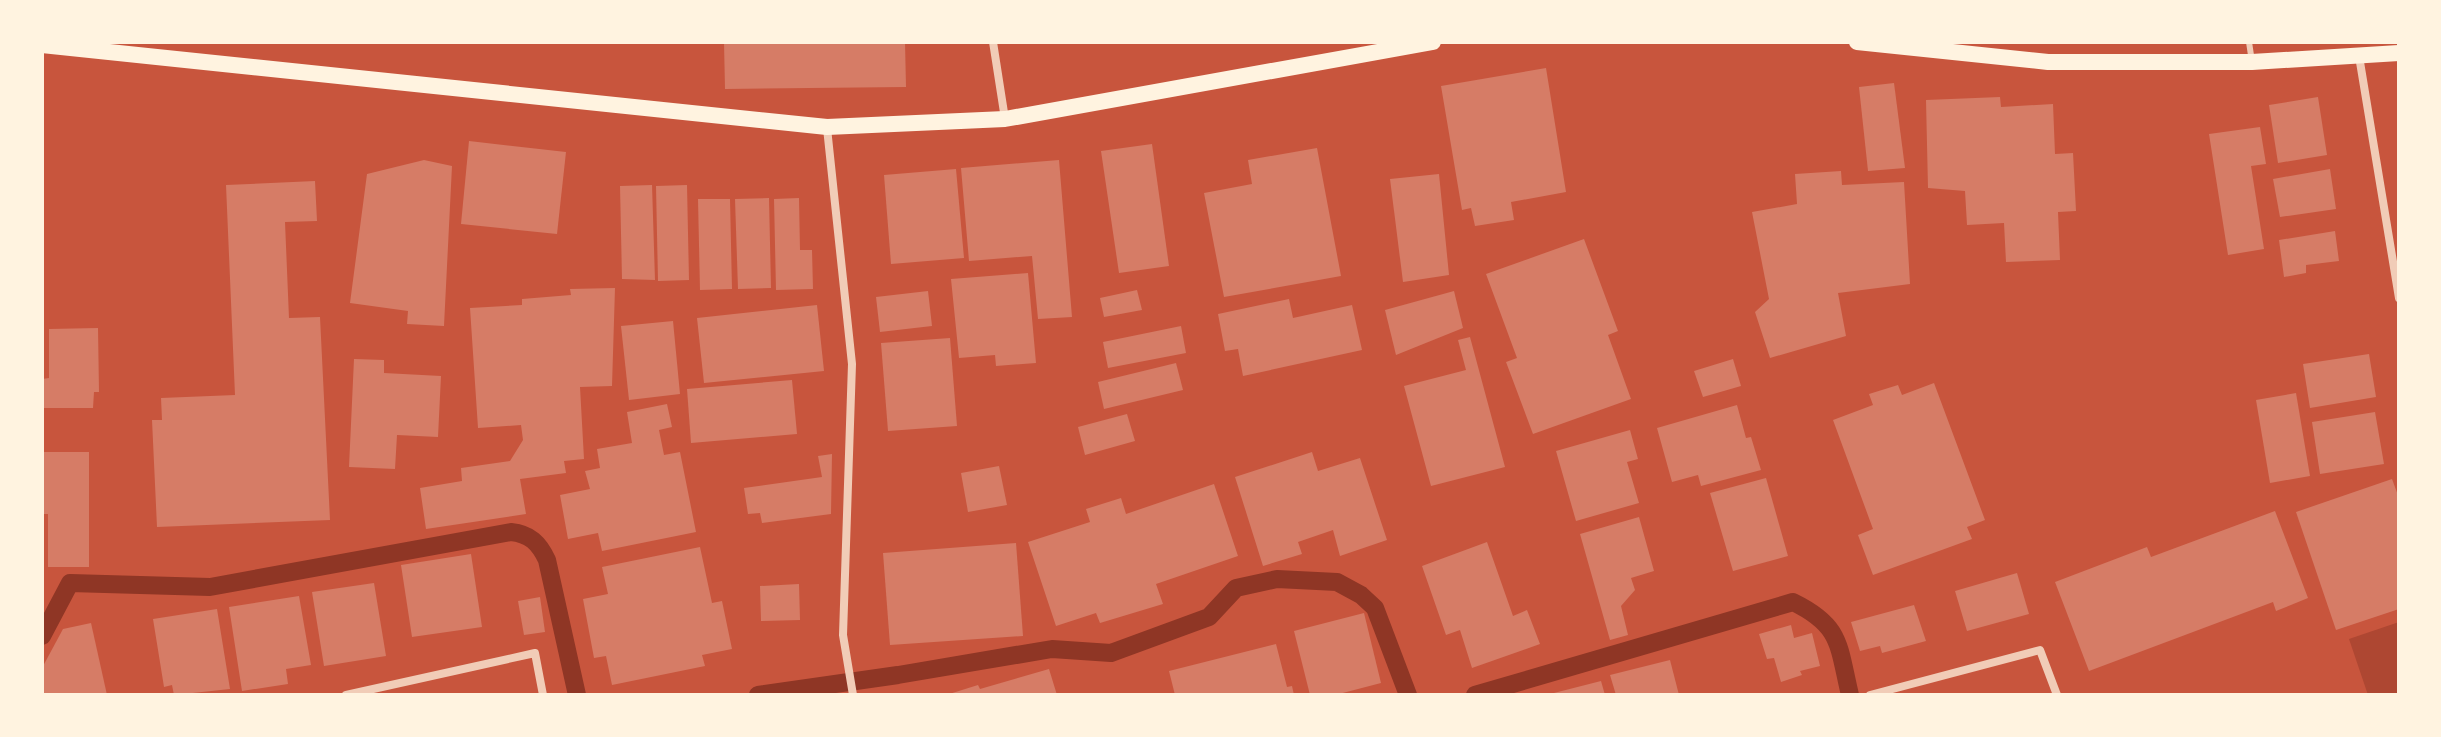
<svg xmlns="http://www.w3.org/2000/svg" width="2441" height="737" font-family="Poppins,sans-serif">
	<rect width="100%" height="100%" fill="#c8553d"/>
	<path fill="#ae4732" d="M 2399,622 L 2399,695 L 2368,695 L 2349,639 Z"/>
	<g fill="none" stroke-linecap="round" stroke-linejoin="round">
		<g stroke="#8f3625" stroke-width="18">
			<path d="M 42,636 L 70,583 L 210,587 L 511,532 C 530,534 539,543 547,560 L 577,695"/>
			<path d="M 758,695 L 898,675 L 1052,649 L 1111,653 L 1209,617 L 1236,588 L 1277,579 L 1337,582 L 1361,595 L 1375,608 L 1408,695"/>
			<path d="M 1475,695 L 1793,602 C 1842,626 1838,645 1850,695"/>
		</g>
	</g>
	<g fill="#d67c66">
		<path d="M 724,42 L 905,42 L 906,87 L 725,89 Z"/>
		<path d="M 1546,68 L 1566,192 L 1511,202 L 1514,220 L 1475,226 L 1471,208 L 1462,210 L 1441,86 Z"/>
		<path d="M 1894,83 L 1905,168 L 1868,171 L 1859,87 Z"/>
		<path d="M 2000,97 L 2001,107 L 2053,104 L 2055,154 L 2073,153 L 2076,211 L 2058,212 L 2060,260 L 2006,262 L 2004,223 L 1967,225 L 1965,191 L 1928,188 L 1926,100 Z"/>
		<path d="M 2318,97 L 2327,155 L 2278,163 L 2269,105 Z"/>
		<path d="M 2260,127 L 2266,164 L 2251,166 L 2264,249 L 2228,255 L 2209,134 Z"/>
		<path d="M 469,141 L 566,152 L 557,234 L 461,224 Z"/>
		<path d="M 1152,144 L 1169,266 L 1119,273 L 1101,151 Z"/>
		<path d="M 1317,148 L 1341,276 L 1224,297 L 1204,193 L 1252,184 L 1248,160 Z"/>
		<path d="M 424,160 L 452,166 L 444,326 L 407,324 L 408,311 L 350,303 L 367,174 Z"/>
		<path d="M 1059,160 L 1072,317 L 1038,319 L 1032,256 L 969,261 L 961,168 Z"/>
		<path d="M 956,169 L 964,258 L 891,264 L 884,175 Z"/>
		<path d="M 2330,169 L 2336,209 L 2280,217 L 2273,179 Z"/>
		<path d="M 1841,171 L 1842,185 L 1904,182 L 1910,284 L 1838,293 L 1846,336 L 1770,358 L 1755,312 L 1769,299 L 1752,212 L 1797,204 L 1795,174 Z"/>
		<path d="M 1439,174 L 1449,275 L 1403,282 L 1390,179 Z"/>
		<path d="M 315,181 L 317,221 L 285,222 L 289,318 L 320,317 L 330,520 L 157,527 L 152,420 L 162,420 L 161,398 L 235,395 L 226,185 Z"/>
		<path d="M 652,185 L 655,280 L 622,279 L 620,186 Z"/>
		<path d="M 687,185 L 689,280 L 658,281 L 656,186 Z"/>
		<path d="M 769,198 L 771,288 L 738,289 L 735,199 Z"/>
		<path d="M 799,198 L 800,250 L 812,250 L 813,289 L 776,290 L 774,199 Z"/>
		<path d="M 698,199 L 730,199 L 732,289 L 700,290 Z"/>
		<path d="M 2335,231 L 2339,261 L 2306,265 L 2306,273 L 2284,277 L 2279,240 Z"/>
		<path d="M 1584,239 L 1618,331 L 1608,335 L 1631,399 L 1533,434 L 1506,362 L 1517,358 L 1486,274 Z"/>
		<path d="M 1028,273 L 1036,363 L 996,366 L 995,355 L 959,358 L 951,279 Z"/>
		<path d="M 615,288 L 612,386 L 580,387 L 584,459 L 564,461 L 566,473 L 520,479 L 526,514 L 426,529 L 420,488 L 462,481 L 461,468 L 510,461 L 523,440 L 521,425 L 478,428 L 470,308 L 522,305 L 522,299 L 571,295 L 570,289 Z"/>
		<path d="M 1137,290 L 1142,310 L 1104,317 L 1100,298 Z"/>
		<path d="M 928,291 L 932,326 L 880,332 L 876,297 Z"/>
		<path d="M 1454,291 L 1463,328 L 1396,355 L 1385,310 Z"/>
		<path d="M 1289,299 L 1293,318 L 1352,305 L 1362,350 L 1243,376 L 1238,349 L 1225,351 L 1218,314 Z"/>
		<path d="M 817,305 L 824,371 L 704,383 L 697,318 Z"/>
		<path d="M 673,321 L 680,394 L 629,400 L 621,326 Z"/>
		<path d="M 1181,326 L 1186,353 L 1108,368 L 1103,342 Z"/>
		<path d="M 98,328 L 99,392 L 94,392 L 93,408 L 42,408 L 42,379 L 49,378 L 49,329 Z"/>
		<path d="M 1470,337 L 1505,467 L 1431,486 L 1404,386 L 1466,370 L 1458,340 Z"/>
		<path d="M 950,338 L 957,426 L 888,431 L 881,343 Z"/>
		<path d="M 2369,354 L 2376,397 L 2310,408 L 2303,364 Z"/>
		<path d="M 354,359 L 384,360 L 384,373 L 441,376 L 438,437 L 397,435 L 395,469 L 349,467 Z"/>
		<path d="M 1733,359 L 1741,386 L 1703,397 L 1694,371 Z"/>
		<path d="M 1176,363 L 1183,390 L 1104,409 L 1098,382 Z"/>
		<path d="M 792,380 L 797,434 L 691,443 L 687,389 Z"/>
		<path d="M 1934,383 L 1985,520 L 1967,527 L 1972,539 L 1873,575 L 1858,535 L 1873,529 L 1833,420 L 1873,405 L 1869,394 L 1898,385 L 1902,395 Z"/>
		<path d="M 2296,393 L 2310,476 L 2270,483 L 2256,400 Z"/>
		<path d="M 667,404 L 672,427 L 659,430 L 664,455 L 680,452 L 696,532 L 602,551 L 598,533 L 568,539 L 560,495 L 590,489 L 585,471 L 600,468 L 597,449 L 632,443 L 627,412 Z"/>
		<path d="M 1737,405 L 1746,438 L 1751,437 L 1761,470 L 1701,486 L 1698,475 L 1672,482 L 1657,428 Z"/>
		<path d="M 2375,412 L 2384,464 L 2320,474 L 2312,422 Z"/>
		<path d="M 1127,414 L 1135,441 L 1085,455 L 1078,427 Z"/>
		<path d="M 1630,430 L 1638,459 L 1627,462 L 1639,503 L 1576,521 L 1556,451 Z"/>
		<path d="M 42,452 L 89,452 L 89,567 L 48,567 L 48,514 L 42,514 Z"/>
		<path d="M 1312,452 L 1318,471 L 1360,458 L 1387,540 L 1340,556 L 1333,530 L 1298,542 L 1302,554 L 1263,566 L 1235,477 Z"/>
		<path d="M 832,454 L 831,514 L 762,523 L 760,513 L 748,514 L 744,488 L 822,477 L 818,456 Z"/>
		<path d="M 999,466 L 1007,505 L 968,512 L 961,473 Z"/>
		<path d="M 1766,478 L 1788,556 L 1733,571 L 1710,493 Z"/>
		<path d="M 2392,479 L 2399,498 L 2399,609 L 2336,630 L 2296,512 Z"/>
		<path d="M 1214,484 L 1238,556 L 1156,584 L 1163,604 L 1100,623 L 1096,613 L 1056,626 L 1028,542 L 1090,522 L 1086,509 L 1121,498 L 1126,514 Z"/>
		<path d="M 2275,511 L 2308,598 L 2276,611 L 2273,602 L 2089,671 L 2055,582 L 2147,547 L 2151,557 Z"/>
		<path d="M 1639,517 L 1654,571 L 1631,578 L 1635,590 L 1621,606 L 1628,635 L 1610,640 L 1580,534 Z"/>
		<path d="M 1487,542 L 1513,616 L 1527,610 L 1540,644 L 1472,668 L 1460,630 L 1446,635 L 1422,566 Z"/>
		<path d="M 1016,543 L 1023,636 L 890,645 L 883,553 Z"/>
		<path d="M 700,547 L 712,603 L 722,601 L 732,649 L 702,655 L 705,666 L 612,685 L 606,656 L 594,658 L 583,599 L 608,594 L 602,567 Z"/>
		<path d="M 471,554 L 482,627 L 412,637 L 401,565 Z"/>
		<path d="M 2017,573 L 2029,614 L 1967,631 L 1955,591 Z"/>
		<path d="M 374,583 L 386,656 L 324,666 L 312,592 Z"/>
		<path d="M 799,584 L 800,620 L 761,621 L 760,586 Z"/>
		<path d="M 299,596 L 311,665 L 286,669 L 288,684 L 242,691 L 229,607 Z"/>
		<path d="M 540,597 L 545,632 L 524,635 L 518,601 Z"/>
		<path d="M 1914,605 L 1926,641 L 1882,653 L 1880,646 L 1860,651 L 1851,622 Z"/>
		<path d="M 217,609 L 230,689 L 174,695 L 172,685 L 164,687 L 153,619 Z"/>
		<path d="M 1364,613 L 1381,683 L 1335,695 L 1310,695 L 1294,631 Z"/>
		<path d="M 91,623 L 107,695 L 42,695 L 42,668 L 63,629 Z"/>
		<path d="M 1791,625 L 1794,638 L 1812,633 L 1820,666 L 1800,671 L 1802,675 L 1781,682 L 1774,658 L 1767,659 L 1759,634 Z"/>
		<path d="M 1276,644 L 1287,687 L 1292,686 L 1294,695 L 1175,695 L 1169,671 Z"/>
		<path d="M 1670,660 L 1679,695 L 1616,695 L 1610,675 Z"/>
		<path d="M 1049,669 L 1057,695 L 946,695 L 978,685 L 980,689 Z"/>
		<path d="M 1601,681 L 1605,695 L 1550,695 L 1550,694 Z"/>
	</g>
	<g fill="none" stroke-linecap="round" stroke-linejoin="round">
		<path stroke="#f1ccb7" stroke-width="6" d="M 2249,42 L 2252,62"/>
		<g stroke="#f1ccb7" stroke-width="8">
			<path d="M 993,42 L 1005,119"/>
			<path d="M 2359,56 L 2399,298"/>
			<path d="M 827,128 L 852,364 L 843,635 L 853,695"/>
			<path d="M 346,695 L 535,653 L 543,695"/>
			<path d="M 1870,695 L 2040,650 L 2057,695"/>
		</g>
		<g stroke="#fff3e0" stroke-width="16">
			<path d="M 1857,42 L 2048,62 L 2252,62 L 2399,53"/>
			<path d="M 42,45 L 827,127 L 1005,119 L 1433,42"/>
		</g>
	</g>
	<rect width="2441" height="737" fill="none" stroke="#fff3e0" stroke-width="88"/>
</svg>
